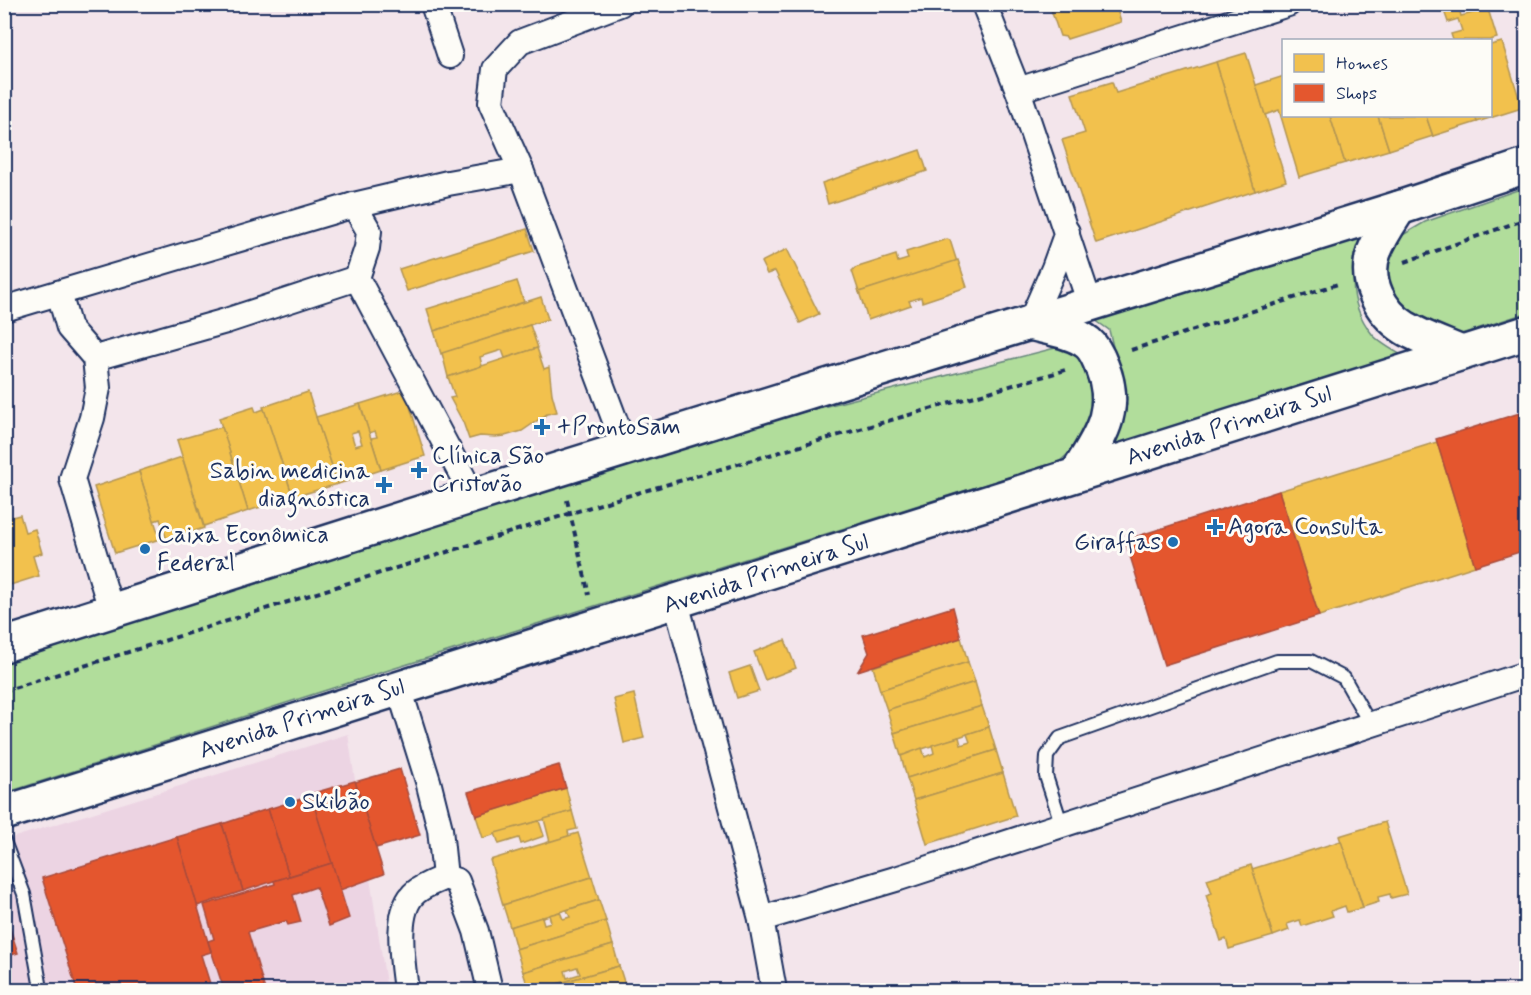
<svg xmlns="http://www.w3.org/2000/svg" width="1531" height="995" font-family="Mynerve,sans-serif">
	<rect width="100%" height="100%" fill="#f3e5eb"/>
	<filter id="ink" filterUnits="userSpaceOnUse"><feTurbulence type="fractalNoise" baseFrequency=".0167" numOctaves="2"/><feDisplacementMap in="SourceGraphic" scale="12" xChannelSelector="R" yChannelSelector="G"/><feConvolveMatrix kernelMatrix="1 2 1 2 8 2 1 2 1" color-interpolation-filters="sRGB"/></filter>
	<g filter="url(#ink)">
		<path fill="#ecd4e3" d="M 348,734 L 387,990 L 5,990 L 5,840 Z"/>
		<g fill="#b1dd9b" stroke="#66867c" stroke-width="1.5">
			<path d="M 1526,187 L 1526,313 L 1446,339 L 1402,315 L 1386,282 L 1387,259 L 1394,240 L 1425,222 Z"/>
			<path d="M 1366,231 C 1350,266 1346,301 1372,334 C 1379,343 1393,350 1403,356 L 1103,454 L 1127,405 L 1109,330 L 1095,320 Z"/>
			<path d="M 1059,347 L 1082,355 L 1101,409 L 1079,444 L 1060,461 L 389,670 L 5,793 L 4,649 L 473,496 Z"/>
		</g>
		<g fill="#f2c14e" stroke="#b29553" stroke-width="1.5" fill-rule="evenodd">
			<path d="M 1049,4 L 1115,4 L 1121,22 L 1067,39 L 1066,37 L 1060,36 Z"/>
			<path d="M 1453,4 L 1458,4 L 1461,16 L 1488,9 L 1497,38 L 1490,40 L 1453,40 L 1451,34 L 1462,31 L 1458,19 L 1448,22 L 1443,8 Z"/>
			<path d="M 1502,42 L 1522,108 L 1477,122 L 1475,116 L 1490,116 L 1490,45 Z"/>
			<path d="M 1246,53 L 1286,181 L 1255,191 L 1216,62 Z"/>
			<path d="M 1216,62 L 1255,191 L 1096,243 L 1062,140 L 1085,133 L 1072,94 L 1112,82 L 1116,93 Z"/>
			<path d="M 1284,76 L 1284,116 L 1330,116 L 1345,163 L 1299,177 L 1279,110 L 1265,115 L 1256,85 Z"/>
			<path d="M 1330,116 L 1378,116 L 1389,150 L 1345,163 Z"/>
			<path d="M 1378,116 L 1426,116 L 1433,136 L 1389,150 Z"/>
			<path d="M 1426,116 L 1475,116 L 1477,122 L 1433,136 Z"/>
			<path d="M 920,150 L 927,171 L 828,204 L 822,183 Z"/>
			<path d="M 527,229 L 534,251 L 407,291 L 399,269 Z"/>
			<path d="M 947,239 L 950,240 L 957,262 L 859,292 L 852,271 L 855,268 L 896,255 L 898,262 L 908,259 L 906,252 Z"/>
			<path d="M 787,249 L 819,314 L 800,323 L 775,271 L 767,274 L 761,262 Z"/>
			<path d="M 958,260 L 967,287 L 922,302 L 921,297 L 909,301 L 911,305 L 868,320 L 859,292 Z"/>
			<path d="M 517,281 L 524,302 L 434,331 L 427,309 Z"/>
			<path d="M 541,297 L 548,319 L 441,354 L 434,331 Z"/>
			<path d="M 530,325 L 538,348 L 505,358 L 502,350 L 480,357 L 482,366 L 448,377 L 442,353 Z"/>
			<path d="M 537,348 L 544,369 L 549,367 L 552,394 L 557,412 L 547,414 L 522,431 L 505,436 L 495,437 L 480,436 L 469,439 L 463,422 L 450,398 L 455,397 L 448,377 Z"/>
			<path d="M 405,390 L 425,456 L 381,470 L 371,438 L 377,437 L 375,431 L 369,433 L 360,404 Z"/>
			<path d="M 308,392 L 338,484 L 293,497 L 263,407 Z"/>
			<path d="M 360,404 L 381,470 L 338,484 L 316,417 ZM 358,431 L 362,444 L 355,446 L 351,433 Z"/>
			<path d="M 254,407 L 256,412 L 264,409 L 293,497 L 248,511 L 219,418 Z"/>
			<path d="M 222,427 L 248,511 L 204,526 L 177,440 Z"/>
			<path d="M 1437,442 L 1475,566 L 1319,616 L 1279,491 Z"/>
			<path d="M 182,457 L 204,528 L 167,540 L 160,519 L 154,521 L 139,471 Z"/>
			<path d="M 139,472 L 160,539 L 115,553 L 94,487 Z"/>
			<path d="M 20,515 L 25,532 L 35,529 L 42,553 L 33,556 L 39,576 L 4,587 L 4,519 Z"/>
			<path d="M 961,638 L 968,662 L 880,690 L 873,667 Z"/>
			<path d="M 785,640 L 796,668 L 765,680 L 754,652 Z"/>
			<path d="M 968,662 L 975,682 L 887,710 L 880,690 Z"/>
			<path d="M 750,666 L 759,691 L 737,698 L 729,673 Z"/>
			<path d="M 975,682 L 982,706 L 894,733 L 887,710 Z"/>
			<path d="M 634,694 L 644,738 L 624,743 L 614,699 Z"/>
			<path d="M 982,706 L 989,727 L 901,756 L 894,733 Z"/>
			<path d="M 989,727 L 996,750 L 907,778 L 901,756 L 922,748 L 925,757 L 934,753 L 932,745 L 959,737 L 961,745 L 970,742 L 967,734 Z"/>
			<path d="M 996,750 L 1003,773 L 914,800 L 907,778 Z"/>
			<path d="M 1003,773 L 1016,816 L 927,844 L 914,800 Z"/>
			<path d="M 566,788 L 572,811 L 483,838 L 476,816 Z"/>
			<path d="M 572,811 L 577,829 L 568,831 L 569,836 L 550,842 L 544,819 Z"/>
			<path d="M 539,821 L 544,836 L 521,844 L 519,838 L 499,844 L 495,833 Z"/>
			<path d="M 1385,822 L 1407,894 L 1391,898 L 1390,894 L 1378,897 L 1379,902 L 1363,907 L 1339,836 Z"/>
			<path d="M 578,833 L 592,877 L 503,905 L 490,860 Z"/>
			<path d="M 1341,841 L 1363,908 L 1347,912 L 1345,906 L 1331,911 L 1333,916 L 1302,926 L 1300,920 L 1287,924 L 1289,930 L 1273,936 L 1252,869 Z"/>
			<path d="M 1251,865 L 1273,936 L 1229,949 L 1226,939 L 1221,941 L 1206,895 L 1212,893 L 1207,879 Z"/>
			<path d="M 592,877 L 599,900 L 510,927 L 503,905 Z"/>
			<path d="M 599,900 L 606,921 L 516,949 L 510,927 L 542,917 L 544,924 L 551,922 L 549,915 L 560,912 L 563,919 L 570,917 L 567,910 Z"/>
			<path d="M 606,921 L 613,945 L 523,972 L 516,949 Z"/>
			<path d="M 613,945 L 619,966 L 536,990 L 529,990 L 523,972 ZM 577,967 L 580,974 L 567,978 L 565,971 Z"/>
			<path d="M 619,966 L 626,988 L 618,990 L 536,990 Z"/>
		</g>
		<g fill="#e4572e" stroke="#a84b3c" stroke-width="1.5">
			<path d="M 1526,411 L 1526,550 L 1475,566 L 1436,439 Z"/>
			<path d="M 1279,491 L 1319,616 L 1164,665 L 1125,540 Z"/>
			<path d="M 953,607 L 961,638 L 858,671 L 869,653 L 863,635 Z"/>
			<path d="M 559,765 L 566,788 L 476,816 L 468,792 Z"/>
			<path d="M 400,769 L 420,835 L 376,848 L 355,782 Z"/>
			<path d="M 355,781 L 384,874 L 340,890 L 310,794 Z"/>
			<path d="M 311,796 L 332,863 L 289,876 L 268,809 Z"/>
			<path d="M 268,809 L 289,876 L 243,891 L 222,824 Z"/>
			<path d="M 222,824 L 243,891 L 197,906 L 177,837 Z"/>
			<path d="M 177,837 L 211,952 L 201,955 L 212,990 L 77,990 L 42,878 Z"/>
			<path d="M 332,863 L 349,918 L 329,926 L 316,887 L 293,895 L 301,922 L 288,925 L 286,921 L 248,932 L 265,990 L 224,990 L 208,941 L 214,939 L 204,905 L 275,884 L 274,881 Z"/>
			<path d="M 4,910 L 18,953 L 4,957 Z"/>
		</g>
		<g fill="none" stroke-linecap="round" stroke-linejoin="round">
			<defs>
				<g id="lane">
					<path d="M 1062,826 L 1046,776 L 1047,756 L 1060,738 L 1277,661 L 1311,661 L 1344,678 L 1370,724"/>
					<path d="M 4,841 L 24,894 L 40,983 L 38,990"/>
				</g>
				<g id="street">
					<path d="M 433,4 L 450,56"/>
					<path d="M 984,4 L 1018,90 L 1090,304"/>
					<path d="M 1018,90 L 1288,4"/>
					<path d="M 521,170 L 626,450"/>
					<path d="M 357,278 L 473,496"/>
					<path d="M 59,293 L 69,328 L 95,358 L 226,321 L 357,278 L 367,248 L 369,231 L 354,205"/>
					<path d="M 4,309 L 354,205 L 448,183 L 521,170 L 491,103 L 495,69 L 520,42 L 620,4"/>
					<path d="M 1030,323 L 1054,268 L 1067,232"/>
					<path d="M 95,358 L 98,388 L 92,418 L 72,479 L 111,610"/>
					<path d="M 676,602 L 761,919 L 774,990"/>
					<path d="M 399,688 L 428,781 L 440,829 L 445,877"/>
					<path d="M 761,919 L 899,878 L 1526,674"/>
					<path d="M 406,990 C 403,965 393,910 416,892 C 424,885 436,881 445,877 L 457,881 L 476,931 L 490,990"/>
				</g>
				<g id="secondary">
					<path d="M 1399,208 C 1390,222 1380,236 1374,252 C 1363,281 1381,313 1405,328 C 1422,338 1443,345 1461,353"/>
					<path d="M 1030,323 C 1048,328 1073,331 1088,343 C 1094,348 1099,359 1102,367 C 1120,411 1099,437 1077,474"/>
					<path d="M 4,645 L 473,496 L 1399,208 L 1526,166"/>
					<path d="M 4,813 L 1526,333"/>
				</g>
			</defs>
			<use href="#lane" stroke="#1b2f5e" stroke-width="16"/>
			<use href="#street" stroke="#1b2f5e" stroke-width="28"/>
			<use href="#secondary" stroke="#1b2f5e" stroke-width="38"/>
			<g stroke="#1b2f5e" stroke-width="4" stroke-dasharray="6 4.5" stroke-linecap="butt">
				<path d="M 1405,262 L 1526,219"/>
				<path d="M 1131,350 L 1341,283"/>
				<path d="M 567,500 L 589,595"/>
				<path d="M 4,691 L 613,500 L 1069,369"/>
			</g>
			<use href="#lane" stroke="#fdfcf7" stroke-width="12"/>
			<use href="#street" stroke="#fdfcf7" stroke-width="24"/>
			<use href="#secondary" stroke="#fdfcf7" stroke-width="33"/>
		</g>
	</g>
	<g fill="#1f6fb2" stroke="#fdfcf7" stroke-width="2">
		<path d="M539 418h6v6h6v6h-6v6h-6v-6h-6v-6h6z"/>
		<path d="M416 461h6v6h6v6h-6v6h-6v-6h-6v-6h6z"/>
		<path d="M381 476h6v6h6v6h-6v6h-6v-6h-6v-6h6z"/>
		<path d="M1212 518h6v6h6v6h-6v6h-6v-6h-6v-6h6z"/>
		<circle cx="1173" cy="542" r="6"/>
		<circle cx="145" cy="549" r="6"/>
		<circle cx="290" cy="802" r="6"/>
	</g>
	<g text-anchor="middle" dominant-baseline="central" stroke-width="6" stroke-linejoin="round" paint-order="stroke">
		<g font-size="24" fill="#1b2f5e" stroke="#fdfcf7">
			<text transform="translate(1229 426) rotate(-18)">Avenida Primeira Sul</text>
			<text transform="translate(766 574) rotate(-18)">Avenida Primeira Sul</text>
			<text transform="translate(302 719) rotate(-18)">Avenida Primeira Sul</text>
		</g>
		<g font-size="24" fill="#1b2f5e" stroke="#fdfcf7" text-anchor="start">
			<text x="556" y="427">+ProntoSam</text>
			<text x="432" y="456">Clínica São<tspan x="432" dy="28">Cristovão</tspan></text>
			<text x="370" y="471" text-anchor="end">Sabin medicina<tspan x="370" dy="28">diagnóstica</tspan></text>
			<text x="1228" y="527">Agora Consulta</text>
			<text x="157" y="535">Caixa Econômica<tspan x="157" dy="28">Federal</tspan></text>
			<text x="1161" y="542" text-anchor="end">Giraffas</text>
			<text x="302" y="802">Skibão</text>
		</g>
	</g>
	<rect width="1531" height="995" fill="none" stroke="#fdfcf7" stroke-width="24"/>
	<rect x="12" y="12" width="1507" height="971" fill="none" stroke="#1b2f5e" stroke-width="2" filter="url(#ink)"/>
	<rect x="1282" y="39" width="210" height="78" fill="#fdfcf7" stroke="#a3aaba" stroke-width="1.5"/>
	<rect x="1294" y="54" width="30" height="18" fill="#f2c14e" stroke="#a3aaba" stroke-width="1.5"/>
	<text x="1336" y="69" font-size="18" fill="#1b2f5e">Homes</text>
	<rect x="1294" y="84" width="30" height="18" fill="#e4572e" stroke="#a3aaba" stroke-width="1.5"/>
	<text x="1336" y="99" font-size="18" fill="#1b2f5e">Shops</text>
</svg>
